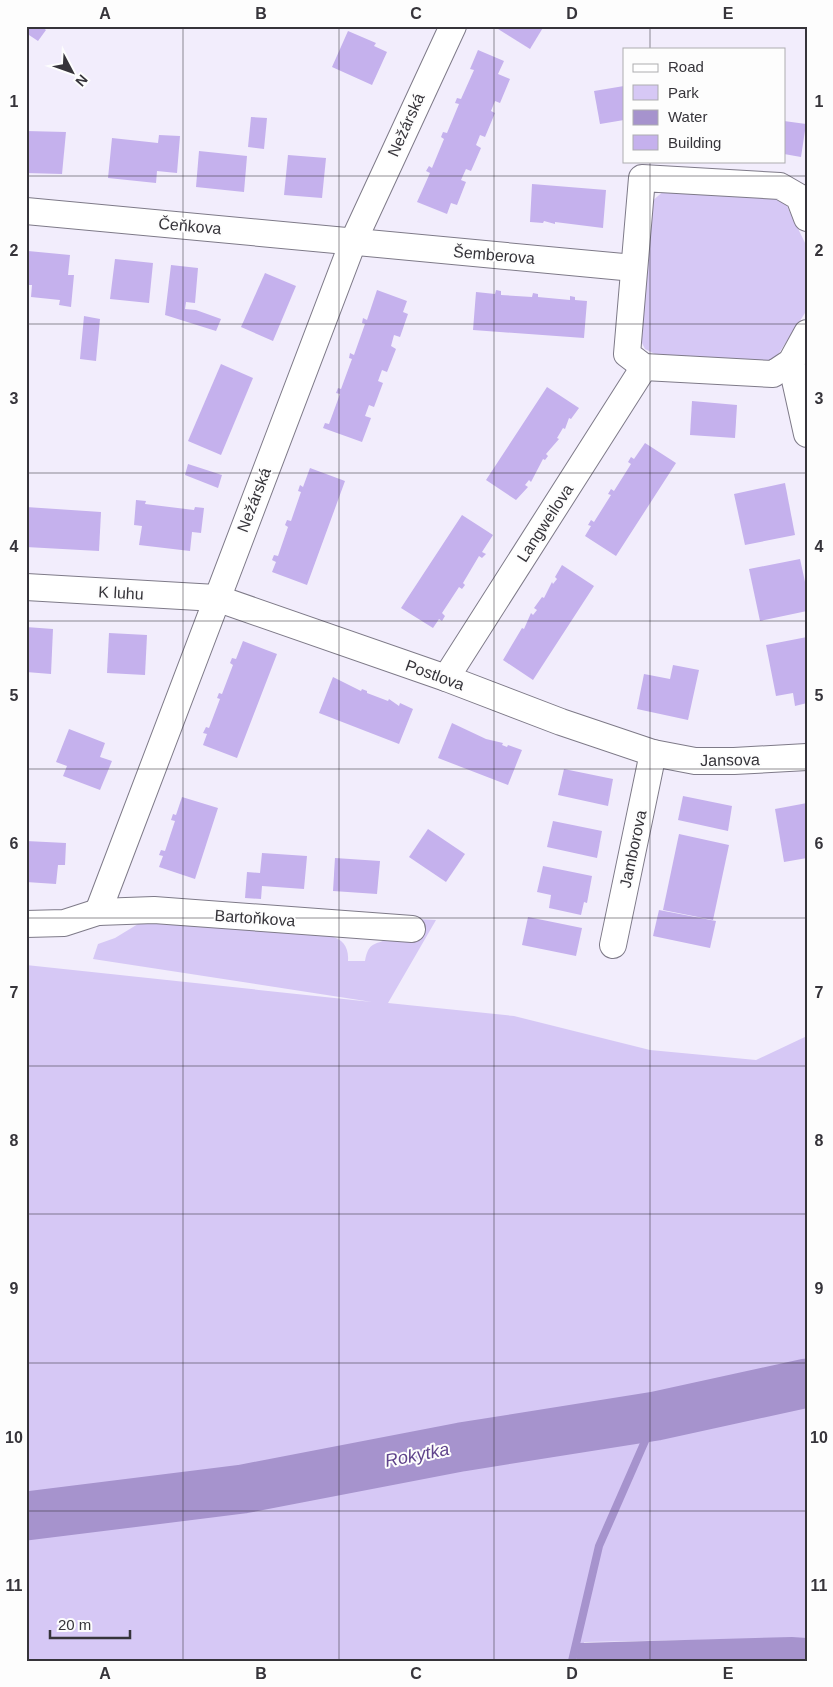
<svg xmlns="http://www.w3.org/2000/svg" width="833" height="1687" font-family="Arial,sans-serif">
	<rect width="100%" height="100%" fill="#f2edfc"/>
	<g fill="#d6c8f5">
		<path d="M 665,190 L 777,198 L 787,206 L 807,247 L 807,310 L 779,353 L 769,362 L 661,357 L 645,349 L 641,341 L 651,202 Z"/>
		<path d="M 415,919 L 436,920 L 388,1003 L 514,1016 L 650,1050 L 756,1060 L 807,1036 L 807,1638 L 584,1642 L 579,1661 L 26,1661 L 26,965 L 372,1002 L 93,959 L 98,944 L 115,938 L 138,924 L 154,923 L 330,936 C 343,939 349,947 348,961 L 365,961 C 369,941 374,946 389,938 C 398,932 406,925 415,919 Z"/>
	</g>
	<path fill="#a693cd" d="M 792,1637 L 807,1638 L 807,1661 L 576,1661 L 579,1643 Z"/>
	<g fill="none" stroke-linecap="round" stroke-linejoin="round">
		<path stroke="#a693cd" stroke-width="8" d="M 572,1661 L 599,1546 L 656,1416"/>
		<path stroke="#a693cd" stroke-width="49" d="M 26,1516 L 243,1489 L 461,1447 L 656,1416 L 807,1383"/>
	</g>
	<g fill="#c5b1ed">
		<path d="M 26,26 L 41,26 L 46,30 L 38,41 L 26,33 Z"/>
		<path d="M 500,26 L 544,26 L 530,49 L 498,29 Z"/>
		<path d="M 348,31 L 376,43 L 374,46 L 387,52 L 372,85 L 332,67 Z"/>
		<path d="M 478,50 L 504,61 L 498,74 L 510,79 L 500,103 L 495,101 L 491,111 L 495,113 L 485,137 L 480,135 L 476,145 L 481,148 L 471,171 L 466,169 L 461,180 L 466,182 L 457,205 L 451,203 L 447,214 L 417,202 L 430,173 L 426,171 L 429,166 L 432,168 L 444,139 L 441,137 L 443,132 L 447,133 L 459,104 L 455,103 L 457,98 L 461,99 L 474,70 L 470,69 Z"/>
		<path d="M 624,86 L 624,120 L 600,124 L 594,91 Z"/>
		<path d="M 251,117 L 267,118 L 264,149 L 248,147 Z"/>
		<path d="M 784,121 L 806,124 L 801,157 L 784,154 Z"/>
		<path d="M 26,131 L 66,132 L 62,174 L 26,173 Z"/>
		<path d="M 159,135 L 180,136 L 177,173 L 157,171 L 156,183 L 108,178 L 112,138 L 158,143 Z"/>
		<path d="M 199,151 L 247,156 L 244,192 L 196,187 Z"/>
		<path d="M 288,155 L 326,158 L 322,198 L 284,195 Z"/>
		<path d="M 532,184 L 606,190 L 603,228 L 555,222 L 555,224 L 544,221 L 543,223 L 530,222 Z"/>
		<path d="M 28,251 L 70,255 L 68,275 L 74,275 L 71,307 L 59,305 L 60,300 L 31,297 L 32,285 L 26,285 Z"/>
		<path d="M 115,259 L 153,263 L 149,303 L 110,299 Z"/>
		<path d="M 171,265 L 198,268 L 195,303 L 186,302 L 185,309 L 196,310 L 221,319 L 216,331 L 165,315 Z"/>
		<path d="M 265,273 L 296,286 L 273,341 L 241,327 Z"/>
		<path d="M 377,290 L 407,301 L 403,312 L 408,314 L 400,337 L 394,335 L 391,346 L 396,349 L 387,372 L 382,370 L 378,381 L 383,383 L 374,407 L 369,405 L 365,416 L 371,418 L 362,442 L 323,428 L 325,423 L 329,424 L 340,394 L 336,393 L 338,388 L 341,389 L 352,359 L 349,358 L 350,353 L 354,355 L 365,324 L 362,323 L 363,318 L 367,320 Z"/>
		<path d="M 496,290 L 501,291 L 501,295 L 532,297 L 533,293 L 538,294 L 538,297 L 570,300 L 570,296 L 575,297 L 575,300 L 587,301 L 584,338 L 473,330 L 476,292 L 495,294 Z"/>
		<path d="M 84,316 L 100,319 L 96,361 L 80,359 Z"/>
		<path d="M 221,364 L 253,378 L 221,455 L 188,441 Z"/>
		<path d="M 547,387 L 579,408 L 571,419 L 569,418 L 565,429 L 563,428 L 557,438 L 559,439 L 546,454 L 548,456 L 545,460 L 543,459 L 531,482 L 529,480 L 525,485 L 528,487 L 516,500 L 486,480 Z"/>
		<path d="M 692,401 L 737,405 L 735,438 L 690,435 Z"/>
		<path d="M 645,443 L 676,463 L 616,556 L 585,536 L 591,526 L 588,525 L 591,520 L 594,522 L 611,495 L 608,494 L 611,489 L 614,491 L 631,464 L 628,462 L 631,457 L 634,459 Z"/>
		<path d="M 188,464 L 222,475 L 218,488 L 185,475 Z"/>
		<path d="M 310,468 L 345,481 L 307,585 L 272,572 L 276,562 L 272,560 L 274,555 L 278,556 L 288,527 L 285,525 L 287,520 L 291,521 L 301,492 L 298,491 L 300,485 L 303,487 Z"/>
		<path d="M 785,483 L 795,535 L 745,545 L 734,494 Z"/>
		<path d="M 136,500 L 146,501 L 145,504 L 194,510 L 195,507 L 204,508 L 201,533 L 192,532 L 190,551 L 139,545 L 142,526 L 134,525 Z"/>
		<path d="M 26,507 L 101,512 L 99,551 L 26,547 Z"/>
		<path d="M 462,515 L 493,535 L 482,552 L 486,554 L 482,558 L 479,556 L 463,583 L 465,585 L 462,589 L 459,587 L 442,613 L 445,616 L 442,621 L 439,619 L 433,628 L 401,608 Z"/>
		<path d="M 800,559 L 807,591 L 807,611 L 760,621 L 749,569 Z"/>
		<path d="M 562,565 L 594,586 L 533,680 L 503,660 L 522,628 L 524,629 L 531,613 L 533,615 L 537,610 L 534,608 L 542,597 L 544,598 L 552,582 L 553,584 L 557,579 L 555,577 Z"/>
		<path d="M 26,627 L 53,629 L 51,674 L 26,672 Z"/>
		<path d="M 109,633 L 147,635 L 145,675 L 107,673 Z"/>
		<path d="M 807,637 L 807,703 L 795,706 L 793,693 L 776,696 L 766,645 Z"/>
		<path d="M 243,641 L 277,654 L 237,758 L 203,745 L 207,734 L 203,733 L 206,727 L 209,728 L 220,699 L 217,698 L 219,693 L 222,694 L 233,665 L 230,663 L 232,658 L 236,659 Z"/>
		<path d="M 673,665 L 699,670 L 688,720 L 637,709 L 644,674 L 670,679 Z"/>
		<path d="M 333,677 L 361,691 L 362,689 L 367,691 L 367,693 L 388,701 L 389,699 L 399,706 L 400,703 L 413,709 L 399,744 L 319,713 Z"/>
		<path d="M 452,723 L 486,739 L 503,743 L 502,745 L 507,747 L 508,745 L 522,750 L 508,785 L 438,758 Z"/>
		<path d="M 69,729 L 105,743 L 100,757 L 112,761 L 100,790 L 63,776 L 67,766 L 56,762 Z"/>
		<path d="M 564,769 L 613,779 L 608,806 L 558,795 Z"/>
		<path d="M 683,796 L 732,806 L 728,831 L 678,820 Z"/>
		<path d="M 182,797 L 218,808 L 195,879 L 159,867 L 163,856 L 159,855 L 161,850 L 165,851 L 175,821 L 171,820 L 173,814 L 176,815 Z"/>
		<path d="M 807,803 L 807,858 L 784,862 L 775,809 Z"/>
		<path d="M 553,821 L 602,831 L 597,858 L 547,847 Z"/>
		<path d="M 428,829 L 465,854 L 446,882 L 409,857 Z"/>
		<path d="M 679,834 L 729,845 L 713,920 L 663,910 Z"/>
		<path d="M 26,841 L 66,843 L 65,865 L 58,865 L 56,884 L 26,882 Z"/>
		<path d="M 262,853 L 307,856 L 304,889 L 262,886 L 261,899 L 245,898 L 247,872 L 260,873 Z"/>
		<path d="M 335,858 L 380,861 L 377,894 L 333,891 Z"/>
		<path d="M 543,866 L 592,876 L 587,903 L 584,902 L 581,915 L 549,908 L 551,895 L 537,892 Z"/>
		<path d="M 659,910 L 716,921 L 710,948 L 653,936 Z"/>
		<path d="M 528,917 L 582,928 L 576,956 L 522,945 Z"/>
	</g>
	<g fill="none" stroke-linecap="round" stroke-linejoin="round">
		<defs>
			<g id="minor">
				<path d="M 26,211 L 634,268"/>
				<path d="M 807,218 L 799,197 L 780,186 L 642,178 L 627,354 L 644,367 L 773,374 L 791,362 L 807,333"/>
				<path d="M 791,362 L 807,434"/>
				<path d="M 26,587 L 216,598 L 446,678 L 561,722 L 653,753 L 695,761 L 734,761 L 807,757"/>
				<path d="M 446,678 L 644,367"/>
				<path d="M 98,912 L 353,242 L 453,26"/>
				<path d="M 26,924 L 64,923 L 98,912 L 154,910 L 412,929"/>
				<path d="M 613,945 L 653,753"/>
			</g>
		</defs>
		<use href="#minor" stroke="#7e7a88" stroke-width="28"/>
		<use href="#minor" stroke="#fff" stroke-width="26"/>
	</g>
	<path fill="none" stroke="#36343a" stroke-width="1" stroke-opacity="0.55" d="M 183,26 L 183,1661M 339,26 L 339,1661M 494,26 L 494,1661M 650,26 L 650,49M 650,161 L 650,1661M 26,176 L 807,176M 26,324 L 807,324M 26,473 L 807,473M 26,621 L 807,621M 26,769 L 807,769M 26,918 L 807,918M 26,1066 L 807,1066M 26,1214 L 807,1214M 26,1363 L 807,1363M 26,1511 L 807,1511"/>
	<g text-anchor="middle" dominant-baseline="central" stroke-width="4" stroke-linejoin="round" paint-order="stroke">
		<g font-size="16" fill="#36343a" stroke="#fdfdfd">
			<text transform="translate(406 125) rotate(-66)">Nežárská</text>
			<text transform="translate(190 226) rotate(5)">Čeňkova</text>
			<text transform="translate(494 255) rotate(5)">Šemberova</text>
			<text transform="translate(254 500) rotate(-69)">Nežárská</text>
			<text transform="translate(545 523) rotate(-57)">Langweilova</text>
			<text transform="translate(121 593) rotate(3)">K luhu</text>
			<text transform="translate(435 675) rotate(20)">Postlova</text>
			<text transform="translate(730 760) rotate(-1)">Jansova</text>
			<text transform="translate(633 849) rotate(-78)">Jamborova</text>
			<text transform="translate(255 918) rotate(4)">Bartoňkova</text>
		</g>
		<g font-size="18" font-style="italic" fill="#60448c" stroke="#fdfdfd">
			<text transform="translate(417 1455) rotate(-11)">Rokytka</text>
		</g>
	</g>
	<rect width="833" height="1687" fill="none" stroke="#fdfdfd" stroke-width="55"/>
	<rect x="623" y="48" width="162" height="115" fill="#fdfdfd" stroke="#adadaf"/>
	<rect x="633" y="64" width="25" height="8" fill="#ffffff" stroke="#adadaf"/>
	<text x="668" y="72" font-size="15" fill="#36343a">Road</text>
	<rect x="633" y="85" width="25" height="15" fill="#d6c8f5" stroke="#adadaf"/>
	<text x="668" y="98" font-size="15" fill="#36343a">Park</text>
	<rect x="633" y="110" width="25" height="15" fill="#a693cd" stroke="#adadaf"/>
	<text x="668" y="122" font-size="15" fill="#36343a">Water</text>
	<rect x="633" y="135" width="25" height="15" fill="#c5b1ed" stroke="#adadaf"/>
	<text x="668" y="148" font-size="15" fill="#36343a">Building</text>
	<g transform="translate(72 72) rotate(131)" stroke="#fdfdfd" stroke-width="4" paint-order="stroke">
	<path d="M0-4L9 19L0 12L-9 19Z" fill="#36343a"/>
	<text y="-8" font-size="14" font-weight="bold" text-anchor="middle" fill="#36343a">N</text>
	</g>
	<path d="M50 1630v8h80v-8" fill="none" stroke="#36343a" stroke-width="2.5"/>
	<text x="58" y="1630" font-size="15" fill="#36343a" stroke="#fdfdfd" stroke-width="4" paint-order="stroke">20 m</text>
	<rect x="28" y="28" width="778" height="1632" fill="none" stroke="#36343a" stroke-width="2"/>
	<g font-size="16" text-anchor="middle" font-weight="bold" fill="#36343a">
		<text x="105" y="19">A</text>
		<text x="261" y="19">B</text>
		<text x="416" y="19">C</text>
		<text x="572" y="19">D</text>
		<text x="728" y="19">E</text>
		<text x="14" y="107">1</text>
		<text x="819" y="107">1</text>
		<text x="14" y="256">2</text>
		<text x="819" y="256">2</text>
		<text x="14" y="404">3</text>
		<text x="819" y="404">3</text>
		<text x="14" y="552">4</text>
		<text x="819" y="552">4</text>
		<text x="14" y="701">5</text>
		<text x="819" y="701">5</text>
		<text x="14" y="849">6</text>
		<text x="819" y="849">6</text>
		<text x="14" y="998">7</text>
		<text x="819" y="998">7</text>
		<text x="14" y="1146">8</text>
		<text x="819" y="1146">8</text>
		<text x="14" y="1294">9</text>
		<text x="819" y="1294">9</text>
		<text x="14" y="1443">10</text>
		<text x="819" y="1443">10</text>
		<text x="14" y="1591">11</text>
		<text x="819" y="1591">11</text>
		<text x="105" y="1679">A</text>
		<text x="261" y="1679">B</text>
		<text x="416" y="1679">C</text>
		<text x="572" y="1679">D</text>
		<text x="728" y="1679">E</text>
	</g>
</svg>
